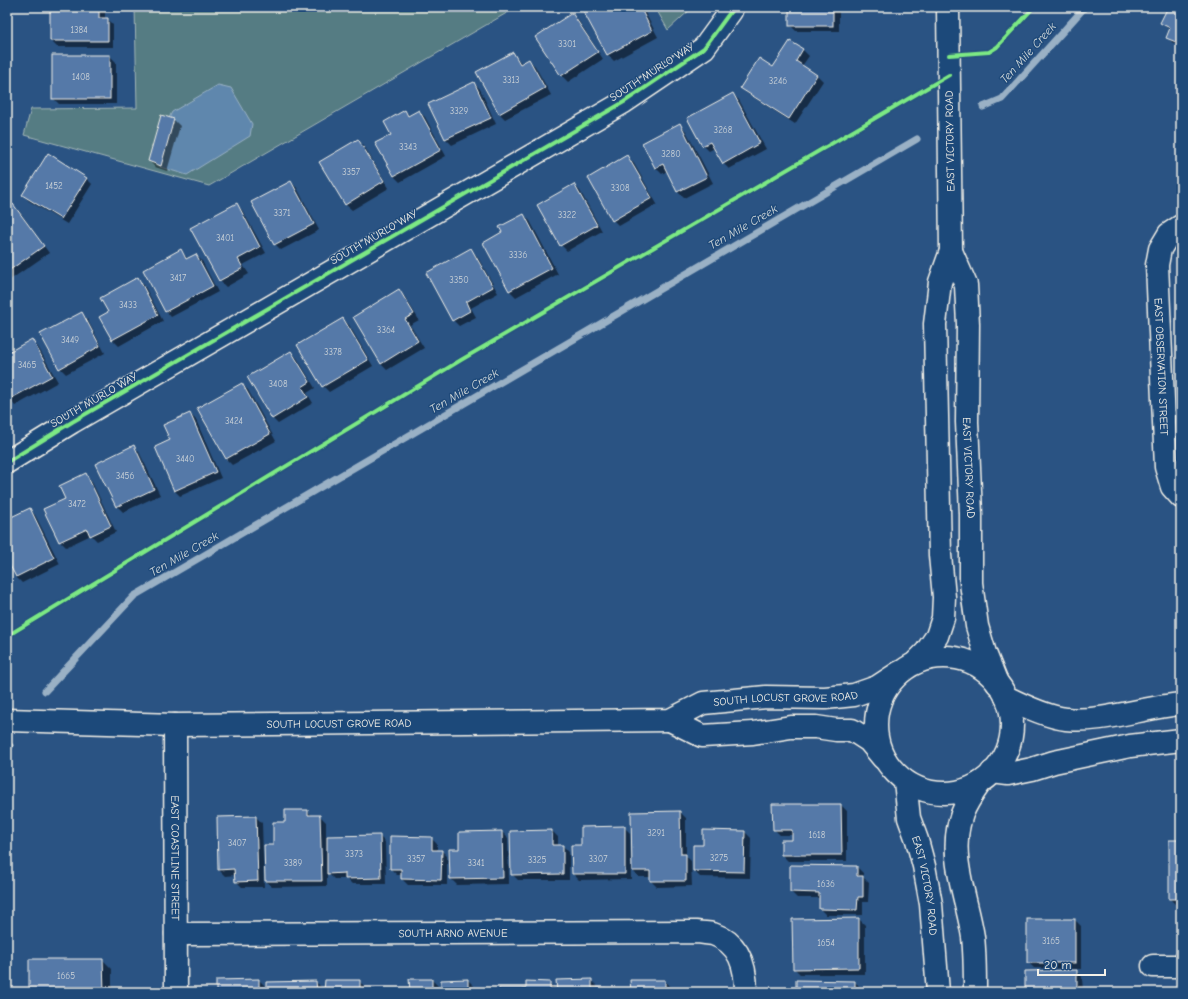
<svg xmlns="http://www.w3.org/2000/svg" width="1188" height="999" font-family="'Comic Neue',sans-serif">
	<rect width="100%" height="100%" fill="#2a5383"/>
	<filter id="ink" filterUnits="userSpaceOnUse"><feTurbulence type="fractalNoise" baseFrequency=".025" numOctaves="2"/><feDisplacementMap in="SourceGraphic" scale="8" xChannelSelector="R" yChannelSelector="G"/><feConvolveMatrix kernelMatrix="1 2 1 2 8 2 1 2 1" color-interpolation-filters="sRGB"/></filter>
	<g filter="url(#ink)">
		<g fill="#547c83" stroke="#a4b6b6">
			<path d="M 135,7 L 517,7 L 209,186 L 24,135 L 31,109 L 137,108 Z"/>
			<path d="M 655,7 L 693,7 L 668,30 Z"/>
		</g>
		<path fill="#5e87ad" stroke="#9ab1c5" d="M 218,85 L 231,88 L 252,124 L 250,136 L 187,175 L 160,167 L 173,120 L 169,118 L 172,112 Z"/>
		<g fill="#0007">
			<path d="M 51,7 L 105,7 L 105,19 L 107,19 L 113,25 L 113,47 L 57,47 L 51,41 Z"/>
			<path d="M 588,7 L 642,7 L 658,37 L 614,61 L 608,55 L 583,9 Z"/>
			<path d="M 790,7 L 839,7 L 839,31 L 796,31 L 790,25 Z"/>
			<path d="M 1169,7 L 1181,7 L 1181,47 L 1173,43 L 1167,37 L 1170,30 L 1162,23 Z"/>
			<path d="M 572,14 L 578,20 L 603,59 L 568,82 L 562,76 L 537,37 Z"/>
			<path d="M 791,42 L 803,50 L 809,56 L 802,66 L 817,75 L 823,81 L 795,124 L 747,93 L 741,87 L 774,68 Z"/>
			<path d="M 513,53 L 522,64 L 529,60 L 535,66 L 551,95 L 505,119 L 499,113 Z"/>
			<path d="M 110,56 L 116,62 L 116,104 L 59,104 L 53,98 Z"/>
			<path d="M 474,83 L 480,89 L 496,124 L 452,145 L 446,139 L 429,104 Z"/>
			<path d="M 733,94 L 739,100 L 766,149 L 729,169 L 723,163 L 715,148 L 709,151 L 703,145 Z"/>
			<path d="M 405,111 L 410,116 L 419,111 L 425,117 L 446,156 L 400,182 L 394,176 L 392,135 Z"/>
			<path d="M 174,120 L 180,126 L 167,171 L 155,167 L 149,161 Z"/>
			<path d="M 680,125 L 686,131 L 713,183 L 684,198 L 678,192 L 667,171 L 662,174 L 656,168 Z"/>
			<path d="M 358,140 L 364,146 L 389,188 L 352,210 L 346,205 L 320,163 Z"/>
			<path d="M 627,157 L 633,162 L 657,204 L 619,226 L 613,220 Z"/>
			<path d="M 86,178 L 92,184 L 67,224 L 29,201 L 23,195 Z"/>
			<path d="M 291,182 L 297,188 L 319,230 L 281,250 L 275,244 Z"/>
			<path d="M 574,185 L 580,191 L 602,231 L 567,251 L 561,245 Z"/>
			<path d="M 236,204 L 242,210 L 266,253 L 243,265 L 249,274 L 226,287 L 220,281 Z"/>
			<path d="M 13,205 L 19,211 L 49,253 L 7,282 L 7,209 Z"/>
			<path d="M 524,215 L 530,221 L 558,274 L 516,297 L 510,291 L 485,243 L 504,233 Z"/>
			<path d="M 471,250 L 477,256 L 498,293 L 471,308 L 476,317 L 459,326 L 453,320 Z"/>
			<path d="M 181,251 L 188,259 L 196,255 L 202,261 L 218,292 L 171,317 L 166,311 Z"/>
			<path d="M 138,279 L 144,285 L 163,321 L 119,346 L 113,340 L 100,317 L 109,312 Z"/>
			<path d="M 399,291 L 405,297 L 419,320 L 410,325 L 424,348 L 387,370 L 381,364 Z"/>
			<path d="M 81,313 L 87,319 L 105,353 L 66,374 L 60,368 Z"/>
			<path d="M 343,319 L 349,325 L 373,366 L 329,392 L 323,386 Z"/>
			<path d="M 32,341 L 38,347 L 58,382 L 15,406 L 7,396 L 7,354 Z"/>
			<path d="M 291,352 L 297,358 L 315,388 L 307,393 L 313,403 L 278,424 L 272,418 Z"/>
			<path d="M 242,384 L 248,390 L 276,441 L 232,465 L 226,459 Z"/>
			<path d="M 190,414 L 196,420 L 221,478 L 180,496 L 174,490 L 171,441 Z"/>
			<path d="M 133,446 L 139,452 L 160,495 L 123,512 L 117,506 Z"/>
			<path d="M 85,474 L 91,480 L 116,532 L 97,541 L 91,535 L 66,547 L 60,541 L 67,499 Z"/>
			<path d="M 29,509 L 35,515 L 60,564 L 22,583 L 16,577 L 7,558 L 7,520 Z"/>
			<path d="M 841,805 L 847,811 L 847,861 L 788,861 L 782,855 L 782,841 L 793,841 L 793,835 L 780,835 L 774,829 Z"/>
			<path d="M 307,811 L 313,816 L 320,816 L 326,822 L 326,837 L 379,836 L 385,842 L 386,884 L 352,884 L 347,879 L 334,879 L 327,872 L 327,886 L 272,887 L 266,881 L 274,846 Z"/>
			<path d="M 680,812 L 686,818 L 686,856 L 691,861 L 692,886 L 657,887 L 651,881 L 651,877 L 639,877 L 633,871 Z"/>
			<path d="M 256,817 L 262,823 L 264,887 L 242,887 L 236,881 L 236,875 L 225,876 L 219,870 Z"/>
			<path d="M 624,827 L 630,833 L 631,879 L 579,880 L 573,874 L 582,846 Z"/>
			<path d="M 552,831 L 558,837 L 558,846 L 563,846 L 569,852 L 569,880 L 518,880 L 512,874 Z"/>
			<path d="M 502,832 L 508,838 L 509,884 L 457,885 L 451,879 L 460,850 Z"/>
			<path d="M 745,832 L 751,838 L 750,878 L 700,877 L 694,871 L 704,846 Z"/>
			<path d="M 431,838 L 437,844 L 437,850 L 441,850 L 447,856 L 447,885 L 408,885 L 402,879 L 402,875 L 397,875 L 391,869 Z"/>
			<path d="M 1181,841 L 1181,905 L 1176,905 L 1170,899 Z"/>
			<path d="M 857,867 L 863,873 L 863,877 L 869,883 L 868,902 L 863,902 L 863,915 L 826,915 L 820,909 L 820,898 L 797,898 L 791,892 Z"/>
			<path d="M 859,919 L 865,925 L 865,974 L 800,974 L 794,968 Z"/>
			<path d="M 1075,920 L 1081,926 L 1081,969 L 1034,968 L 1028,962 Z"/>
			<path d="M 30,960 L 103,960 L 112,969 L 112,992 L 30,992 Z"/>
			<path d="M 1076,971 L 1082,977 L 1083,992 L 1026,992 Z"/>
			<path d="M 259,980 L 265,986 L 265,992 L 217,992 Z"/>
			<path d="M 432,980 L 438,986 L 438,992 L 411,992 Z"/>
			<path d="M 468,980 L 474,986 L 474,992 L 442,992 Z"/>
			<path d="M 591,980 L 597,986 L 597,989 L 606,989 L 609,992 L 558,992 Z"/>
			<path d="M 359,981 L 365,987 L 365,991 L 375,991 L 376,992 L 325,992 Z"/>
			<path d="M 665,981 L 671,987 L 671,992 L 632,992 Z"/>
			<path d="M 316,982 L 322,988 L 322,992 L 267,992 Z"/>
			<path d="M 855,982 L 861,988 L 861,992 L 797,992 Z"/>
			<path d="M 549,983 L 555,989 L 555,992 L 500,992 L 527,989 Z"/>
		</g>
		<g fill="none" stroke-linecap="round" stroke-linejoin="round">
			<g stroke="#9ab1c5" stroke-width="7">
				<path d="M 983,107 L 1002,99 L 1085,7"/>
				<path d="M 45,691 L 134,596 L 917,139"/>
				<path d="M 7,751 L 10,746"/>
			</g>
		</g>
		<g fill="#5579a8" stroke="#f4f1e8">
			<path d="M 50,7 L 99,7 L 99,18 L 108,18 L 108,41 L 50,41 Z"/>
			<path d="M 586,7 L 640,7 L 652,31 L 607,55 L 582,9 Z"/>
			<rect x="789" y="7" width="44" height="19"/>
			<path d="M 1168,7 L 1181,7 L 1181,44 L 1166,38 L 1170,28 L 1160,23 Z"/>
			<path d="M 572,13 L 598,52 L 561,76 L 535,37 Z"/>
			<path d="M 790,41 L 803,49 L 796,61 L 817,75 L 789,119 L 740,88 L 759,58 L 773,67 Z"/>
			<path d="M 513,52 L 520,64 L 529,59 L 545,88 L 499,114 L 476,72 Z"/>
			<rect x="52" y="55" width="58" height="44"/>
			<path d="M 474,82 L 491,118 L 445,139 L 428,104 Z"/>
			<path d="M 733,93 L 760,143 L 723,164 L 710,142 L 702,146 L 687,118 Z"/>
			<path d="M 405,110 L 408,116 L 419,110 L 441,150 L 394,176 L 375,143 L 391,135 L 384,122 Z"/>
			<path d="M 161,115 L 174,119 L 161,166 L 148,161 Z"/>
			<path d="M 680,123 L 707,177 L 677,192 L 663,164 L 655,168 L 642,143 Z"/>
			<path d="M 358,139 L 384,181 L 345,205 L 319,162 Z"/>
			<path d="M 48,153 L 87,178 L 61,219 L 22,195 Z"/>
			<path d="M 627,155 L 652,198 L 612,221 L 588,178 Z"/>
			<path d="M 291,181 L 314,224 L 274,245 L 251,202 Z"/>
			<path d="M 574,184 L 597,225 L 560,246 L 537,205 Z"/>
			<path d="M 237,203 L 260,247 L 238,259 L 243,268 L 219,281 L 190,228 Z"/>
			<path d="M 13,204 L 44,246 L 7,272 L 7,208 Z"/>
			<path d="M 524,214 L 552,268 L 509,291 L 483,243 L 502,232 L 499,227 Z"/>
			<path d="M 471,248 L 493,287 L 466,302 L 470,311 L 452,321 L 426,273 Z"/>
			<path d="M 181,249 L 186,259 L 196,254 L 213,286 L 165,312 L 143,270 Z"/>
			<path d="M 138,277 L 158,315 L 112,340 L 99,317 L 108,312 L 100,298 Z"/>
			<path d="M 399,289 L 414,314 L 405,319 L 418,341 L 381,364 L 353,317 Z"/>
			<path d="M 82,312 L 100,346 L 59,369 L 40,334 Z"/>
			<path d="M 343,318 L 368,360 L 322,387 L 297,345 Z"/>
			<path d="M 32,339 L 52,376 L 8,400 L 7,398 L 7,353 Z"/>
			<path d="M 291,351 L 310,382 L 302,387 L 308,397 L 272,419 L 247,377 Z"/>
			<path d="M 242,383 L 270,434 L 226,459 L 197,408 Z"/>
			<path d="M 190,413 L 216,472 L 174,491 L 155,447 L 170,440 L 163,425 Z"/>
			<path d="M 134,445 L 154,489 L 116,507 L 95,464 Z"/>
			<path d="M 86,473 L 111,526 L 90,536 L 87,529 L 59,542 L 43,509 L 65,499 L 59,486 Z"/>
			<path d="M 30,508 L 54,558 L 16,577 L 7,560 L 7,519 Z"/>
			<path d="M 772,804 L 841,804 L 842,855 L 781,855 L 781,840 L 792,840 L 792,830 L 773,830 Z"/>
			<path d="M 285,810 L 308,810 L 308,815 L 320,815 L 322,881 L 265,881 L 264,845 L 273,845 L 273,822 L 285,822 Z"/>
			<path d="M 680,811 L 681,854 L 686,854 L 686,881 L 650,881 L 650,871 L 632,871 L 631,812 Z"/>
			<path d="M 256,816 L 258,881 L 235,882 L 234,869 L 218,870 L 217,817 Z"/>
			<path d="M 625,826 L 625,874 L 572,874 L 571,845 L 581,845 L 581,827 Z"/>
			<path d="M 552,830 L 552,845 L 563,845 L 563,874 L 511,875 L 510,831 Z"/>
			<path d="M 703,830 L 745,831 L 744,872 L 693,871 L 693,845 L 703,845 Z"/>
			<path d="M 502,831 L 503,878 L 450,879 L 449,849 L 459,849 L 459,832 Z"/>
			<path d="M 380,835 L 381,878 L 345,879 L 345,873 L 327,874 L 327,836 Z"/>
			<path d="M 390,836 L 432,837 L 432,850 L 442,850 L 441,880 L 401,879 L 401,869 L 390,869 Z"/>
			<rect x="1169" y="840" width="12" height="59"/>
			<path d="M 790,865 L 857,866 L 857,876 L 863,876 L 863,897 L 858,897 L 857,910 L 819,909 L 819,893 L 790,892 Z"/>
			<path d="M 859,918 L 859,968 L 793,969 L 792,919 Z"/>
			<rect x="1027" y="919" width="48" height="44"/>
			<path d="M 29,959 L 103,959 L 104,992 L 29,992 Z"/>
			<path d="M 1077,970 L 1077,992 L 1025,992 L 1025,971 Z"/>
			<path d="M 259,979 L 259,992 L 216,992 L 216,980 Z"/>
			<path d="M 409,979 L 432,979 L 432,992 L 382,992 L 410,991 Z"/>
			<path d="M 468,979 L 468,992 L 441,992 L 441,980 Z"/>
			<path d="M 592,979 L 592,988 L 606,988 L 607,992 L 557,992 L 556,980 Z"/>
			<path d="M 325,980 L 360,980 L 360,990 L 375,990 L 375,992 L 324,992 Z"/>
			<path d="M 630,980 L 665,980 L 665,992 L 631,992 Z"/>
			<path d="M 796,980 L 855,981 L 855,992 L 796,992 Z"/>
			<path d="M 316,981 L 317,992 L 266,992 L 266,982 Z"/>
			<path d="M 526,981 L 550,982 L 550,992 L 499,992 L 499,988 L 526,988 Z"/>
		</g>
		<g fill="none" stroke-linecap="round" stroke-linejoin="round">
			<defs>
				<g id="street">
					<path id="s1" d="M 1181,226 L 1169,234 L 1160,249 L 1157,265 L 1166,467 L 1172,487 L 1181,497"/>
					<path d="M 7,462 L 72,422 L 624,102 L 704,48 L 731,11 L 732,7"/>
					<path id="s2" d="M 175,725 L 176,992"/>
					<path id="s3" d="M 176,934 L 697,932 C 702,933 708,933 713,934 C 740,943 746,967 746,992"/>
					<path d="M 1153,966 L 1181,966"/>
				</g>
				<g id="secondary">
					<path id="s4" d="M 951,251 L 966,285 L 968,324 L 967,422 L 971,514 L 971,583 L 977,626 L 985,653 L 997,683"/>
					<circle cx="944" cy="725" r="68"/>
					<path d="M 917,661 L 926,652 L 937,636 L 943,618 L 944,597 L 940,555 L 935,324 L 940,282 L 951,251 L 948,7"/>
					<path d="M 1006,697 C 1022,705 1048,717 1066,719 C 1101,723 1145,707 1181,704"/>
					<path id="s5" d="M 7,720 L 175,725 L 670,720 L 703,703 L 766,697 L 825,698 L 854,695 L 877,687 L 900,672"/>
					<path d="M 670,720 L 702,736 L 753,733 L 791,727 L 816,727 L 836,730 L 852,730 L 869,741 L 883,758"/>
					<path d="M 992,772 L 1008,774 L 1032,769 L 1054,762 L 1130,746 L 1181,740"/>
					<path id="s6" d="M 905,781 L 909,818 L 917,840 L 924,866 L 931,904 L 938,992"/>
					<path d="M 975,992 C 975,974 975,955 973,937 C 967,897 947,855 962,814 C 966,803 973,793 980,783"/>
				</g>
			</defs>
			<use href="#street" stroke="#f4f1e8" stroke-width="25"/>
			<use href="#secondary" stroke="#f4f1e8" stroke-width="25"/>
			<use href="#street" stroke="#1f4a7a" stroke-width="22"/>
			<use href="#secondary" stroke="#1f4a7a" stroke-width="22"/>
			<defs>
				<g id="cycleway">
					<path d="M 949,55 L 989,52 L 997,47 L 1034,7"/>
					<path d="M 7,462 L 72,422 L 624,102 L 704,48 L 731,11 L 732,7"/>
					<path d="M 7,636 L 461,360 L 949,75"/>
				</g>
			</defs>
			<use href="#cycleway" stroke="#1f4a7a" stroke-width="6"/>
			<use href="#cycleway" stroke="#7ce984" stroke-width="4"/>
		</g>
	</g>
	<g text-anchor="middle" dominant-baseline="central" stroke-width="3" stroke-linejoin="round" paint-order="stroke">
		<g font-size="9" fill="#ccd3d8">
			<text x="79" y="30">1384</text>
			<text x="567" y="44">3301</text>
			<text x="81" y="77">1408</text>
			<text x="511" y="80">3313</text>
			<text x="778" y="81">3246</text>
			<text x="459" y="111">3329</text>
			<text x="723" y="130">3268</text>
			<text x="408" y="147">3343</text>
			<text x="671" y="154">3280</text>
			<text x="351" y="172">3357</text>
			<text x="54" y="186">1452</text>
			<text x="620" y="188">3308</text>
			<text x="282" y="213">3371</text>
			<text x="567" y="215">3322</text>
			<text x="225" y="238">3401</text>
			<text x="518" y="255">3336</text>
			<text x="178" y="278">3417</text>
			<text x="459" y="280">3350</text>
			<text x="128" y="305">3433</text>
			<text x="386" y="330">3364</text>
			<text x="70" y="340">3449</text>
			<text x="333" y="352">3378</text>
			<text x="27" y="365">3465</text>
			<text x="278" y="384">3408</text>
			<text x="234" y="421">3424</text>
			<text x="185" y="459">3440</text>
			<text x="125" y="476">3456</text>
			<text x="77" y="504">3472</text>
			<text x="656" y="833">3291</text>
			<text x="817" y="835">1618</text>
			<text x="237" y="843">3407</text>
			<text x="354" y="854">3373</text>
			<text x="719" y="858">3275</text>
			<text x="416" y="859">3357</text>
			<text x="598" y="859">3307</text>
			<text x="537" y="860">3325</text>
			<text x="293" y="863">3389</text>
			<text x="476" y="863">3341</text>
			<text x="826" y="884">1636</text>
			<text x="1051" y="941">3165</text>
			<text x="826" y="943">1654</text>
			<text x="66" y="976">1665</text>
		</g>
		<g font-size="11" fill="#f4f1e8" stroke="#1f4a7a">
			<text transform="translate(652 72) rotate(-33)">SOUTH MURLO WAY</text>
			<text transform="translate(950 141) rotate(-91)">EAST VICTORY ROAD</text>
			<text transform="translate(374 237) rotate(-30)">SOUTH MURLO WAY</text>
			<text stroke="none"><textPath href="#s1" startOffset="150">EAST OBSERVATION STREET</textPath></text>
			<text transform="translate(94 400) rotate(-30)">SOUTH MURLO WAY</text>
			<text stroke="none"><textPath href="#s4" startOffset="220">EAST VICTORY ROAD</textPath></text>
			<text stroke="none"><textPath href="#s5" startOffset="783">SOUTH LOCUST GROVE ROAD</textPath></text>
			<text stroke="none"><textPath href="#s5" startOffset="332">SOUTH LOCUST GROVE ROAD</textPath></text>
			<text stroke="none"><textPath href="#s2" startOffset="133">EAST COASTLINE STREET</textPath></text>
			<text stroke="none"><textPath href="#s6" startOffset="107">EAST VICTORY ROAD</textPath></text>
			<text stroke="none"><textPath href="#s3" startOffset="277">SOUTH ARNO AVENUE</textPath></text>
		</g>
		<g font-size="12" font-style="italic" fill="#d6dcdc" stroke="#1f4a7a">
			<text transform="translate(1028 53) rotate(-48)">Ten Mile Creek</text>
			<text transform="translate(743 227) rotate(-30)">Ten Mile Creek</text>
			<text transform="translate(464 391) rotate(-30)">Ten Mile Creek</text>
			<text transform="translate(184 554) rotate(-30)">Ten Mile Creek</text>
		</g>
	</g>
	<rect width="1188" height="999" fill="none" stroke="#1f4a7a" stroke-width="24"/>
	<rect x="12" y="12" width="1164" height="975" fill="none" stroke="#f4f1e8" stroke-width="1.5" filter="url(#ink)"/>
	<path d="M1038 969v6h67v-6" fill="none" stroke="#f4f1e8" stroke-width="2"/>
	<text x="1044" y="969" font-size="12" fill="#f4f1e8" stroke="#1f4a7a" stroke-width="3" paint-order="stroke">20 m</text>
</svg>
